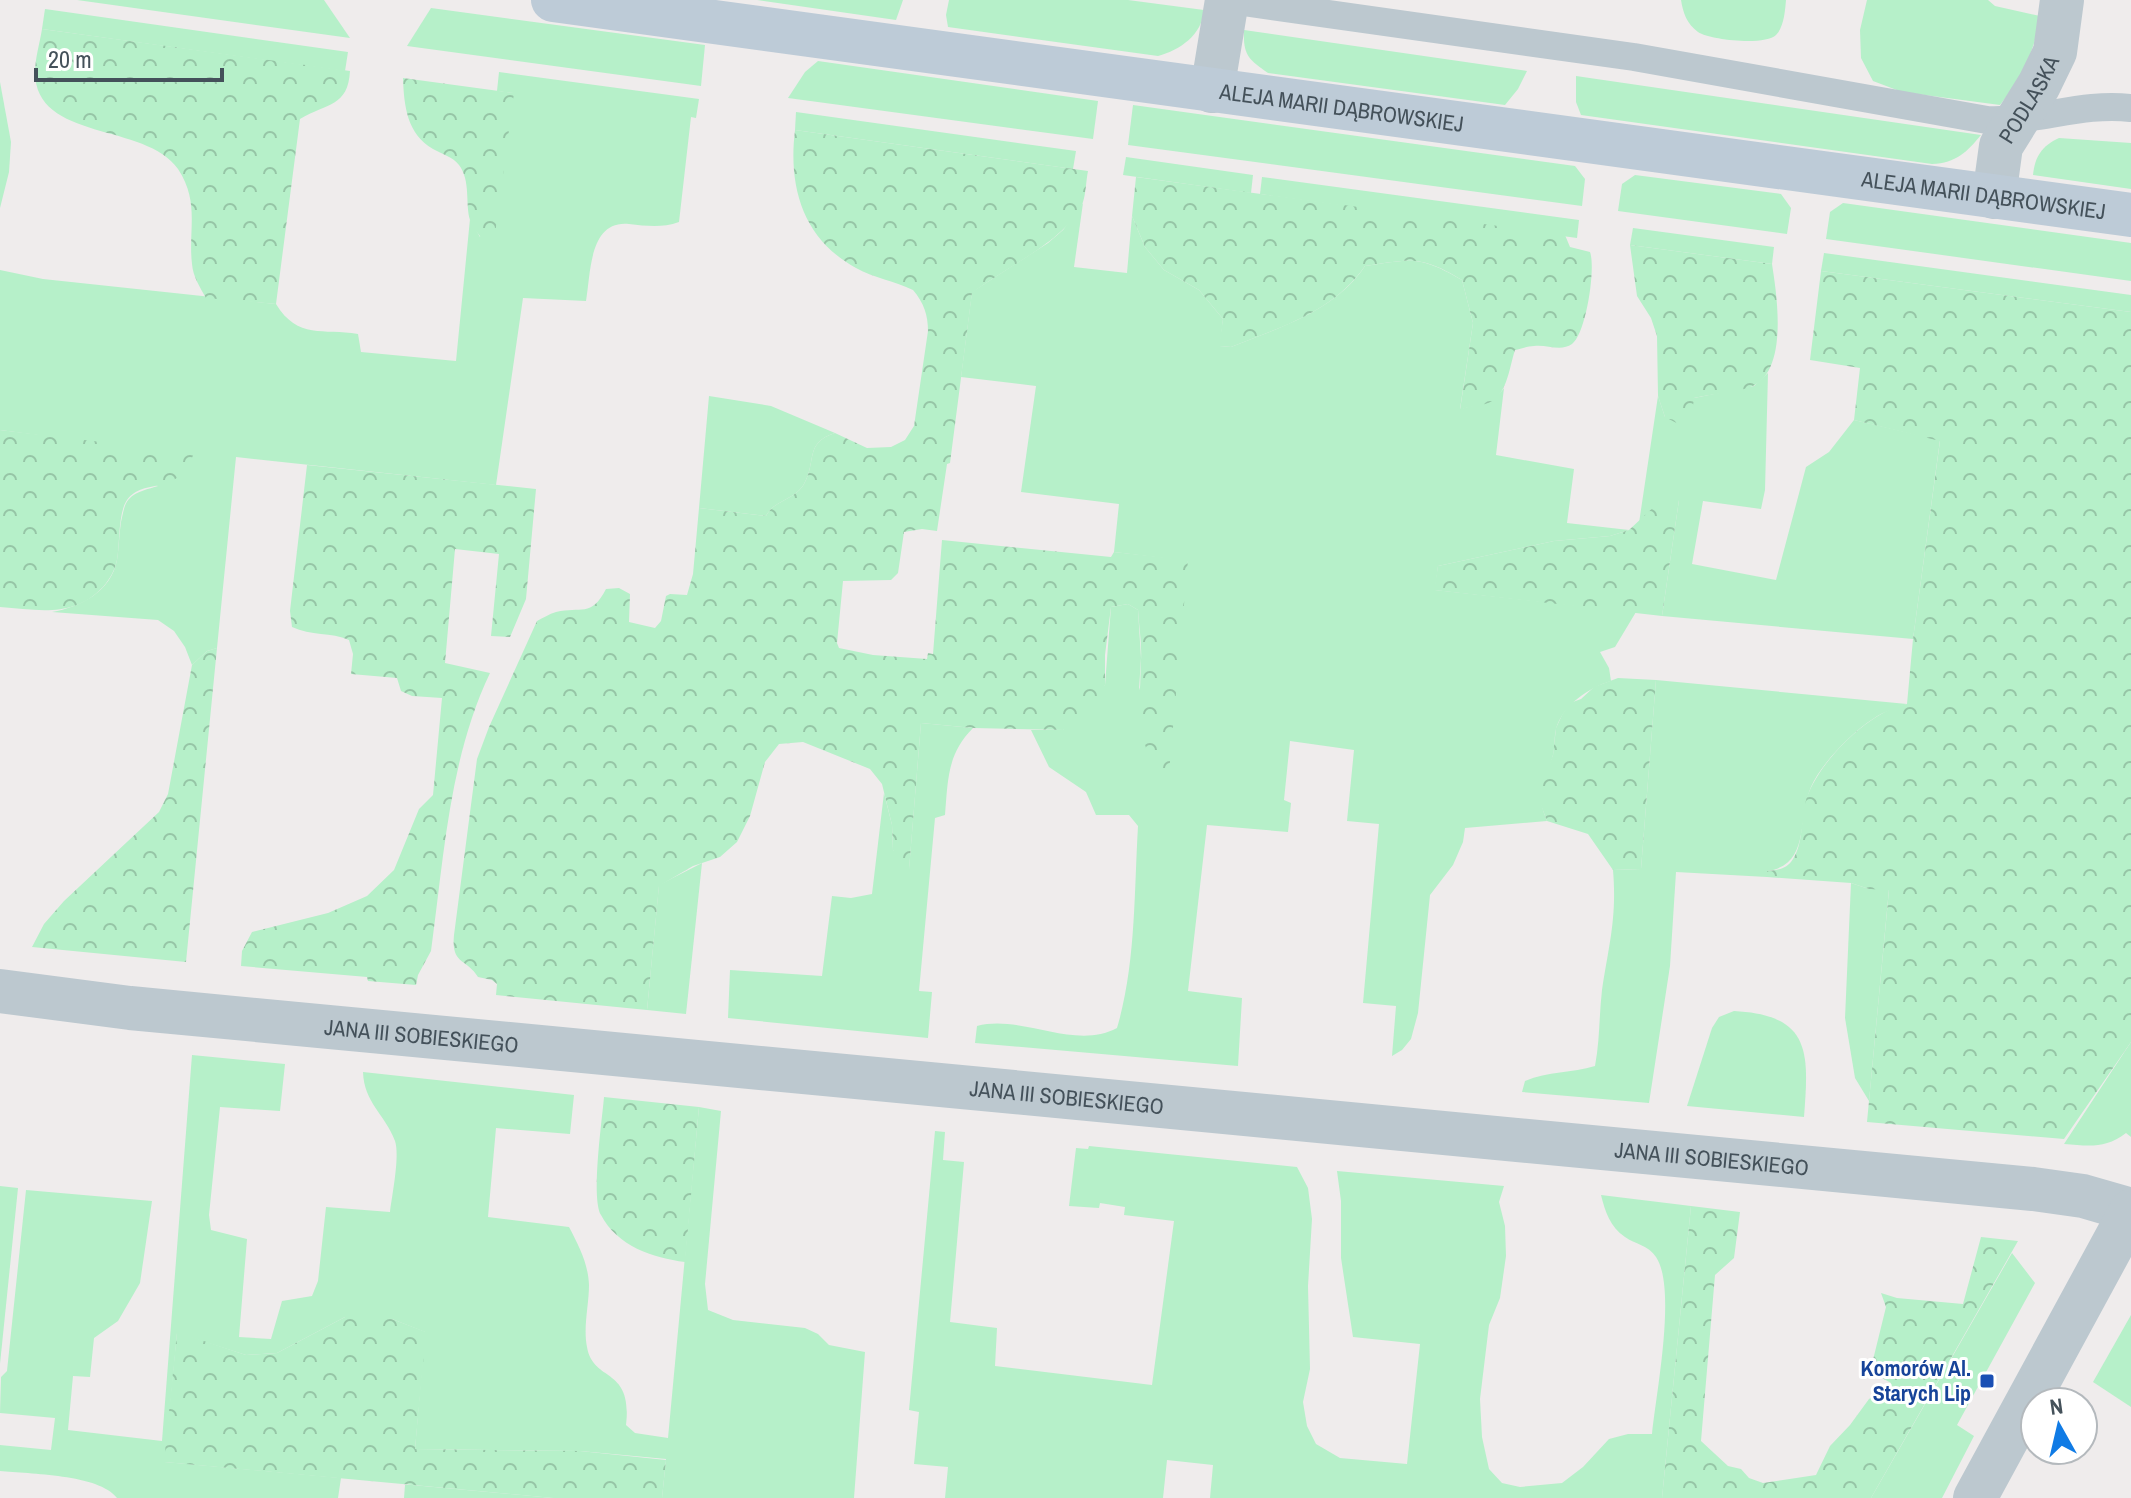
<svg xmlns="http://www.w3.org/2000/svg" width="2131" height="1498" font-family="'Archivo Narrow',sans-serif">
	<defs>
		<pattern id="forest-crowns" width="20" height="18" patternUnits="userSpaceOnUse" patternTransform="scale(2)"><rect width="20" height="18" fill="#b6f0c9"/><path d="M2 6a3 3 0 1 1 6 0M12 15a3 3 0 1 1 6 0" fill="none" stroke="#96c5a6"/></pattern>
	</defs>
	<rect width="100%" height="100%" fill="#efecec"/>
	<g fill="#b6f0c9">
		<path d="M 77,0 L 324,0 L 350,38 Z"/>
		<path d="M 757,0 L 903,0 L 896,20 Z"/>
		<path d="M 949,0 L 1128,0 L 1204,10 C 1202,35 1180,50 1158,56 L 948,27 L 946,15 Z"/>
		<path d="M 1681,0 L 1786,0 C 1785,11 1784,27 1776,35 C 1765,46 1710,40 1698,32 C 1687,24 1683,13 1681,0 Z"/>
		<path d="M 1867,0 L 1988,0 L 1995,6 L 2040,16 C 2035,51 2022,78 2000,105 L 1902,92 L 1873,81 L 1861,58 L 1860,30 Z"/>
		<path d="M 431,8 L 705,45 L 701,86 L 407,46 Z"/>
		<path d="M 45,9 L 348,52 L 345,71 L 42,29 Z"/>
		<path d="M 1244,30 L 1527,71 L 1518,89 L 1505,105 L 1268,73 C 1248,59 1243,55 1244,30 Z"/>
		<path d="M 818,61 L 1098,101 L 1093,139 L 788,98 L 805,72 Z"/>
		<path d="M 499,72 L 699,99 L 696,118 L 691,117 L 679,222 C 662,228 647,226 629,224 C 589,220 591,272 586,301 L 523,298 L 496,485 L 236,457 L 217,648 L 207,651 L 192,665 L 185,647 L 174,631 L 158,620 L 52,612 C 80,607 111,592 117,560 C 119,547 119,535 121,522 C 123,514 124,504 129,499 C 136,491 149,489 158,486 L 38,435 L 0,430 L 0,270 L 43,279 L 276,304 C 298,340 323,328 358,334 L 361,352 L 456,361 L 470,219 L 480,237 L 513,93 L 497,91 Z"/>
		<path d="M 1576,76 L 1981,135 C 1967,152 1956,163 1932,164 L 1581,115 L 1576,102 Z"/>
		<path d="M 0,82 L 11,142 L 9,172 L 0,208 Z"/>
		<path d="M 1133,105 L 1575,166 L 1585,179 L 1582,206 L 1128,145 Z"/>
		<path d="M 796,112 L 1076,151 L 1073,169 L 795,130 Z"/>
		<path d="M 2059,138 L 2131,143 L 2131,189 L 2033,175 C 2035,156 2042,146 2059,138 Z"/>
		<path d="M 1126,157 L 1253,175 L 1251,193 L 1123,175 Z"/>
		<path d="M 1635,175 L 1781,194 L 1791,208 L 1787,234 L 1618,211 L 1622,184 Z"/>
		<path d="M 1262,177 L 1579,220 L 1577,238 L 1260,194 Z"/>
		<path d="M 1083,203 L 1074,267 L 1127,273 L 1132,216 L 1145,247 L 1164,270 L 1199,290 L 1223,319 L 1220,346 L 1231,347 C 1280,327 1334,312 1365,266 C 1412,259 1419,255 1462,280 L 1473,323 L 1460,409 C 1478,404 1492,405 1504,388 L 1496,455 L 1574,469 L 1567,523 L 1629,530 L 1610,536 L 1554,541 L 1438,566 L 1435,590 L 1636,612 L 1615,647 L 1600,652 L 1609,668 L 1611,681 C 1588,688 1563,705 1556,729 C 1554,737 1555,746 1553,755 C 1545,787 1533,786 1547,821 L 1465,828 L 1463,842 L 1453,865 L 1430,895 L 1418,1013 L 1411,1039 L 1402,1050 L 1392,1056 L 1396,1006 L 1363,1003 L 1379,824 L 1347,821 L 1354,750 L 1290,741 L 1284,800 L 1291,803 L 1288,832 L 1207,825 L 1188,991 L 1242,998 L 1238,1066 L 975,1043 L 977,1026 C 1022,1014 1074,1051 1117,1028 C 1136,964 1134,893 1138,826 L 1129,815 L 1096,815 L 1086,792 L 1049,767 L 1031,730 L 1063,730 L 1105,685 L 1111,607 L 1128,604 L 1138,610 L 1141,658 L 1139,690 L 1188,561 L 1114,552 L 1119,504 L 1021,492 L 1036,386 L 961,377 L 972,292 L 1048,243 L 1063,230 Z"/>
		<path d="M 1843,203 L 2131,243 L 2131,281 L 1826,239 L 1830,212 Z"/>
		<path d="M 1633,228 L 1774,247 L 1772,264 L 1630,245 Z"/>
		<path d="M 1824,253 L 2131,295 L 2131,312 L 1821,271 Z"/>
		<path d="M 1768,373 L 1765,490 L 1761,509 L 1703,501 L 1692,564 L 1776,580 L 1806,467 L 1829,452 L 1854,420 L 1940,440 L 1913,639 L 1662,616 L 1679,500 L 1639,523 L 1658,396 L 1665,417 L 1694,398 L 1754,386 Z"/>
		<path d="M 709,396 L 771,406 L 835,433 C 804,443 817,461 804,484 C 796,499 773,501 766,516 L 699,508 Z"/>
		<path d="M 1656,680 L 1907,704 C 1896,708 1882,712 1873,719 C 1852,732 1821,764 1811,787 C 1797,818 1811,865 1767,871 L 1767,877 L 1676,872 L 1670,966 L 1649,1103 L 1522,1092 L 1525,1081 C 1548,1071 1572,1073 1595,1066 C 1600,1040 1599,1015 1602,990 C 1609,944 1617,918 1613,870 L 1641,869 Z"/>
		<path d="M 921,723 L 973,728 C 947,754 948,780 945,815 L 935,818 L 919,991 L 932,992 L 928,1038 L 728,1018 L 730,970 L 822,976 L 832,896 L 851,898 L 872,894 L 884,793 L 892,825 L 893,850 L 909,869 Z"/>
		<path d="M 702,863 L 686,1014 L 647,1010 L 659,885 Z"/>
		<path d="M 1851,883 L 1869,889 L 1889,889 L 1869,1101 L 1855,1078 L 1845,1018 Z"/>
		<path d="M 1734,1011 C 1811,1015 1809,1052 1804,1117 L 1687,1106 L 1712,1028 L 1719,1017 Z"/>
		<path d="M 2131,1042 L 2131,1137 L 2126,1133 C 2105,1149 2089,1146 2064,1144 Z"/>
		<path d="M 192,1055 L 285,1064 L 280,1111 L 220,1107 L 209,1215 L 211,1230 L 247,1239 L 239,1337 L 271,1339 L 282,1301 L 312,1296 L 318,1281 L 326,1207 L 390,1212 C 392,1195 400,1156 395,1141 C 385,1114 364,1103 363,1072 L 574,1095 L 570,1134 L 496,1128 L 488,1217 L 569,1227 C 579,1246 588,1263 589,1285 C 589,1305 583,1327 587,1347 C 593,1383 633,1366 626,1425 L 635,1433 L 668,1438 L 699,1107 L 721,1111 L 705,1284 L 708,1310 L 733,1320 L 805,1328 L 818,1334 L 829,1345 L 865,1352 L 854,1498 L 662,1498 L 666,1459 L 580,1451 L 415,1449 L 425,1332 L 392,1319 L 345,1317 L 277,1353 L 246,1355 L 177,1333 L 165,1462 L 341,1478 L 338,1498 L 117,1498 C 99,1474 29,1474 0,1471 L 0,1445 L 51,1450 L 55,1418 L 0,1413 L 1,1377 L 7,1371 L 26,1190 L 152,1201 L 140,1283 L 118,1321 L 94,1338 L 90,1377 L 73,1376 L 68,1430 L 162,1441 Z"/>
		<path d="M 935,1131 L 945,1132 L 943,1160 L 964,1162 L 950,1322 L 997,1328 L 995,1366 L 1152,1385 L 1174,1221 L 1124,1215 L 1125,1207 L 1100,1203 L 1099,1208 L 1069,1206 L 1076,1148 L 1088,1149 L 1089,1146 L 1297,1167 L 1308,1188 L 1312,1219 L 1308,1286 L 1310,1369 L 1303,1402 L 1307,1426 L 1316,1444 L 1340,1458 L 1407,1464 L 1420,1344 L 1353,1337 L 1341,1258 L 1341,1201 L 1337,1171 L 1504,1186 L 1499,1202 L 1505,1226 L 1506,1256 L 1500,1298 L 1489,1325 L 1480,1399 L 1482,1437 L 1489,1469 L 1502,1483 L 1520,1487 L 1562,1483 L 1583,1467 L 1609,1439 L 1628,1434 L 1652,1434 C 1656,1394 1677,1288 1656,1257 C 1648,1245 1635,1244 1625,1237 C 1610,1227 1605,1211 1601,1195 L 1691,1206 L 1662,1498 L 1210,1498 L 1213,1465 L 1167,1460 L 1163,1498 L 945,1498 L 948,1467 L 914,1464 L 919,1412 L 909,1410 Z"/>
		<path d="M 0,1186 L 18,1188 L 0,1364 Z"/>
		<path d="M 2012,1253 L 2035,1283 L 1957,1425 L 1974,1436 L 1942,1498 L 1871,1498 Z"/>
		<path d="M 2131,1315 L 2131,1407 L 2093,1382 Z"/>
		<path d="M 405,1485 L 412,1485 L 553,1498 L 404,1498 Z"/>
	</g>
	<g fill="url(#forest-crowns)">
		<path d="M 42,29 L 350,71 C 348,107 327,103 300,119 L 276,304 L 206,298 C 200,287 193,277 192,264 C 188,230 200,202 178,169 C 146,122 35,142 35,72 C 35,58 40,42 42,29 Z"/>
		<path d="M 403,78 L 514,93 L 493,249 C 485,241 474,232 470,220 C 465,204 471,181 459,165 C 453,157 442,154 433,149 C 407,134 404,106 403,78 Z"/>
		<path d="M 795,130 L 1088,171 C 1086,181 1086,193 1083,202 C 1069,239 1003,269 972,293 L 950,463 L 947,464 L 937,531 L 922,529 L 904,532 L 898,573 L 891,580 L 843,581 L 837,643 L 839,648 L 873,655 L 927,659 L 928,653 L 933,654 L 942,540 L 1111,557 L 1114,552 L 1188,560 L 1168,783 C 1134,754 1140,700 1141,660 C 1142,644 1139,627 1138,610 L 1128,604 L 1111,607 L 1105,655 L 1105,685 L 1098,704 L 1086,721 L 1063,730 L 973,728 L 921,723 L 909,870 L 898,863 L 893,850 L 892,825 L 882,784 L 870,769 L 803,742 L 779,744 L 765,762 L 750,816 L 737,842 L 720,857 L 693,866 L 659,886 L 647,1010 L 496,995 L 497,984 L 492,980 L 478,977 C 466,958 451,965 454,935 L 477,759 L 489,727 L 537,621 C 543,618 549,614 556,612 C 581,606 591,618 606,589 L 619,588 L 630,594 L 629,622 L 655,628 L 661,621 L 666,596 L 670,594 L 687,595 L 693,574 L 699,508 L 766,516 C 773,501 796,499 804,484 C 817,461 804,443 835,433 L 867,448 L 891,447 L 905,440 L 914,426 L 928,331 C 928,315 924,303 913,290 C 895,281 874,278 856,268 C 803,239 788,187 795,130 Z"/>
		<path d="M 1136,177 L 1565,235 L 1570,247 L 1590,252 C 1596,268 1586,334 1572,344 C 1561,352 1546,344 1534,346 C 1528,346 1521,349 1515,350 C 1509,368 1507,399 1485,404 C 1476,407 1469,406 1460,410 L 1473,323 L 1462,280 C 1421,255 1411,259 1365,266 C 1333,312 1281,327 1231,347 L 1219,346 L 1223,319 L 1199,290 L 1164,270 L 1145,247 L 1132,216 Z"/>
		<path d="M 1630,245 L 1772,264 C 1777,296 1789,373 1750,387 C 1732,394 1713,393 1694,398 L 1690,430 L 1665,417 L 1658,396 L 1657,336 L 1651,318 L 1637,296 Z"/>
		<path d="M 1821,271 L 2131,312 L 2131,1042 L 2064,1139 L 1867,1122 L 1889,890 L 1869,889 L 1851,883 L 1767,877 L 1767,871 C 1778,870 1787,869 1793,859 C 1803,844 1801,821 1805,804 C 1814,766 1868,711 1907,704 L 1913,639 L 1940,441 L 1854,420 L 1860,368 L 1810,360 Z"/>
		<path d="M 0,430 L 194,453 C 177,499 145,476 127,500 C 118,513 120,544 117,560 C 115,570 110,579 103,587 C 74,618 39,610 0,607 Z"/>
		<path d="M 307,465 L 536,489 L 526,599 L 510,637 L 491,636 L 499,554 L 455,549 L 445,663 L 490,673 C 449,759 444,857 431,951 L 418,975 L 416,985 L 368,981 L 367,977 L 241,966 L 242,951 L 252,932 L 328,913 L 367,896 L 394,870 L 419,809 L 433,795 L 442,698 L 412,696 L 401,691 L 397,678 L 351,674 L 353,654 L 349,640 C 331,632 311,636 292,627 L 290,611 Z"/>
		<path d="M 1671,500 L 1679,500 L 1662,616 L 1434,590 L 1438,566 L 1554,541 L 1610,536 L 1629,530 L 1658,503 Z"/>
		<path d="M 217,648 L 186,962 L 32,947 L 44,924 L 64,901 L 159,812 L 168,794 L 192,665 L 207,651 Z"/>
		<path d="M 1618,678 L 1656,680 L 1641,869 L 1613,870 L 1588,834 L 1547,821 L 1539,800 L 1540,789 L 1553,755 L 1556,728 L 1562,715 L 1570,703 L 1581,699 L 1594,687 Z"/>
		<path d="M 604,1097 L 699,1107 L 685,1262 C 653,1258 617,1246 601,1215 C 591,1197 602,1121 604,1097 Z"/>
		<path d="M 1691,1206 L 1740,1212 L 1734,1258 L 1715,1275 L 1701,1441 L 1728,1466 L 1741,1469 L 1749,1478 L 1763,1483 L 1816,1475 L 1830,1446 L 1850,1425 L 1869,1399 L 1876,1394 L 1889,1394 L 1891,1383 L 1875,1374 L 1871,1368 L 1886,1307 L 1881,1293 L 1897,1298 L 1963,1304 L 1981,1237 L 2018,1241 L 1871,1498 L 1662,1498 Z"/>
		<path d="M 368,1314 L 392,1319 L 426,1332 L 415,1449 L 580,1451 L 666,1460 L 662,1498 L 553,1498 L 164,1462 L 177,1332 L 246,1355 L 277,1353 L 345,1317 Z"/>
	</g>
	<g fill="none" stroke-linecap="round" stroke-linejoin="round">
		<path stroke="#bcc8cf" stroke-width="28" d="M 1229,0 L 1634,57 L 1987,120 C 2037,122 2082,102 2131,108"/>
		<g stroke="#bcc8cf" stroke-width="44">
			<path d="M 1212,91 L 1227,0"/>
			<path id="s1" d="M 1994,197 L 2001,146 L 2039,85 L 2055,52 L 2062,0"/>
			<path id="s2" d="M 0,991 L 130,1008 L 2033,1189 L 2083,1196 L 2131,1210"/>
			<path d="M 1975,1498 L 2131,1211"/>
		</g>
		<path stroke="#bdcbd7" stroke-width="44" id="s3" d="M 553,0 L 2131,215"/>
	</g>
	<rect fill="#1a4fb4" stroke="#fff" stroke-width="3" x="1979" y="1373" width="16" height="16" rx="4"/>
	<g text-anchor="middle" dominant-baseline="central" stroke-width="6" stroke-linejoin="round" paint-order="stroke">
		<g font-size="22" fill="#44515a" stroke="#fff">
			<text stroke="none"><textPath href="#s1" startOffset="106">PODLASKA</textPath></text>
			<text stroke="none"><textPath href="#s3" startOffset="796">ALEJA MARII DĄBROWSKIEJ</textPath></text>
			<text stroke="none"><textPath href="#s3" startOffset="1444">ALEJA MARII DĄBROWSKIEJ</textPath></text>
			<text stroke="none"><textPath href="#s2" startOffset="424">JANA III SOBIESKIEGO</textPath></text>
			<text stroke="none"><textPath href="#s2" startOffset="1072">JANA III SOBIESKIEGO</textPath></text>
			<text stroke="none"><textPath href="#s2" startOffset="1720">JANA III SOBIESKIEGO</textPath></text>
		</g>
		<g font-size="22" font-weight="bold" fill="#164399" stroke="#fff" text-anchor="end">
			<text x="1971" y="1368">Komorów Al.<tspan x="1971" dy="25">Starych Lip</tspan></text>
		</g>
	</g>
	<g transform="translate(2059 1426) rotate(352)"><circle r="38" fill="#ffffff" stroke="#b4b9bd" stroke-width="2"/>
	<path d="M0-6L14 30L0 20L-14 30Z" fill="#107be5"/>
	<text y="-12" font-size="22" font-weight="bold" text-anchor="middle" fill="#44515a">N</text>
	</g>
	<path d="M36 68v12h186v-12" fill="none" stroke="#44515a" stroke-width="4"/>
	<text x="48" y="68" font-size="24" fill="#44515a" stroke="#ffffff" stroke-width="6" paint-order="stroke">20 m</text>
</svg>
